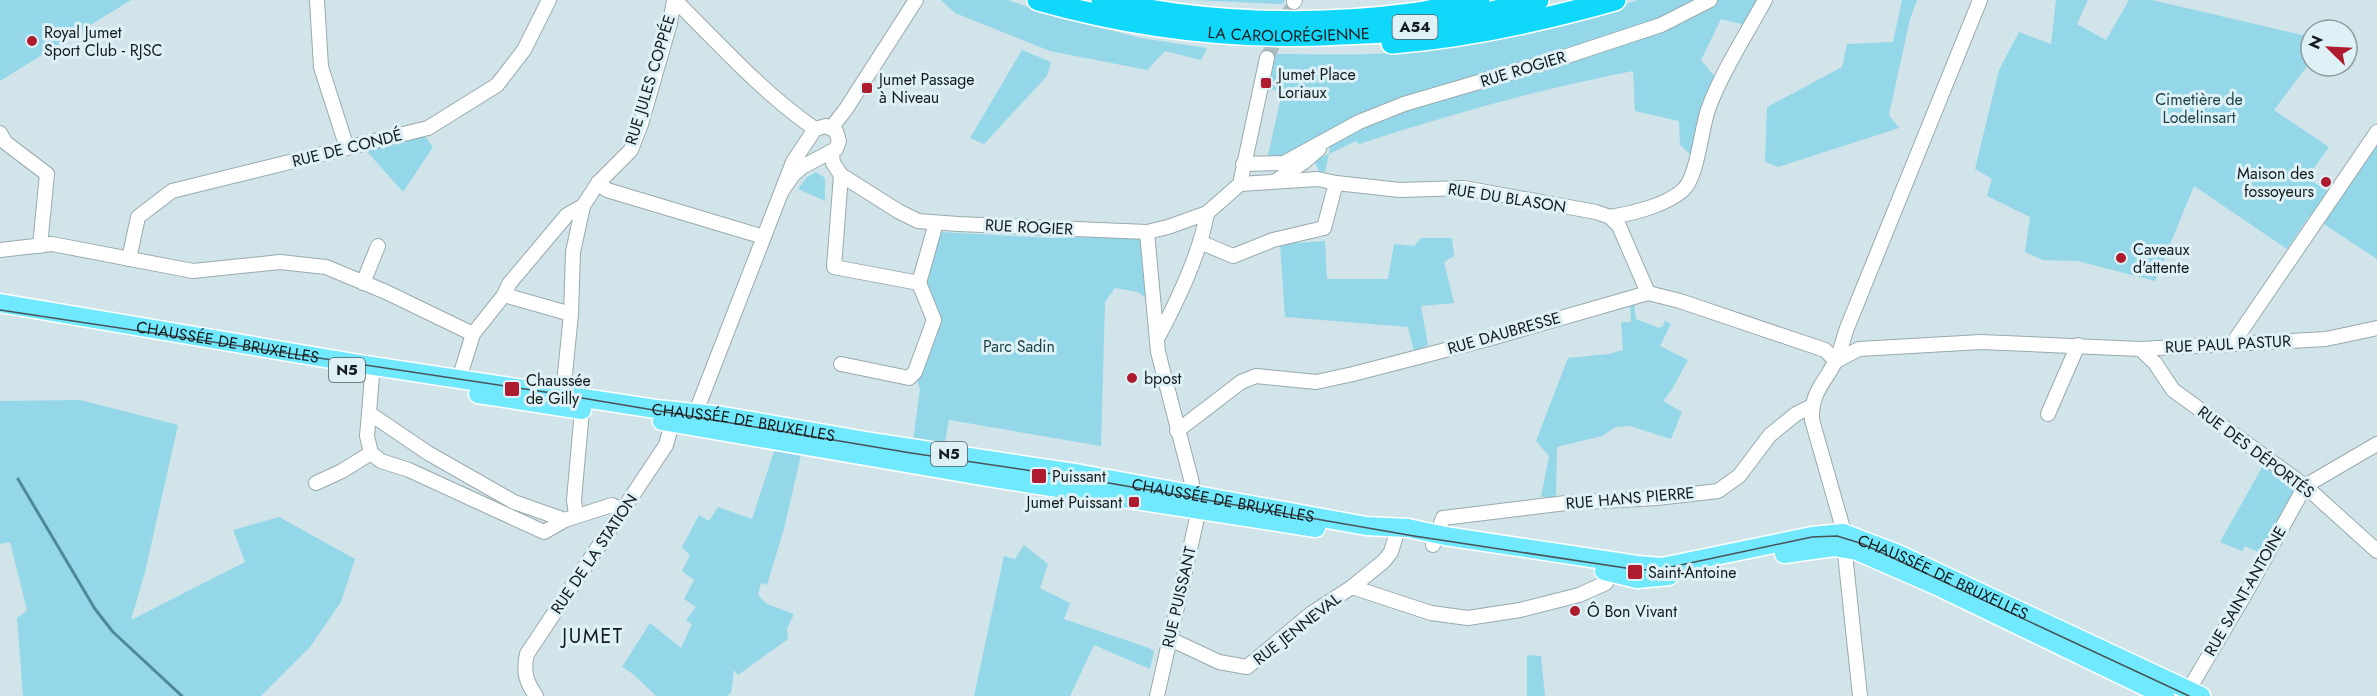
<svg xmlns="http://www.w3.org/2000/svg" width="2377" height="696" font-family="Jost,sans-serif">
	<rect width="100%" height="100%" fill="#d1e4e9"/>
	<g fill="#94d7e8">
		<path d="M 0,0 L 131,0 L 0,81 Z"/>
		<path d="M 941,0 L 1007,0 L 1066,19 L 1141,38 L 1207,48 L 1201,60 L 1165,51 L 1147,70 L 1050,51 L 955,13 Z"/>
		<path d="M 1194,0 L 1285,0 L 1283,4 L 1276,4 Z"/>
		<path d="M 1638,0 L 1697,0 L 1645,25 L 1430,96 L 1640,32 L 1709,0 L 1758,0 L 1745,25 L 1721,19 L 1701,60 L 1715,77 L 1693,157 L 1680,145 L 1679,121 L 1635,111 L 1633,71 C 1540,89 1448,115 1359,144 L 1356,141 L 1329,154 L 1325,172 L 1319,171 L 1314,160 L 1329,154 L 1330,145 L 1391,110 C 1356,121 1302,161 1267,160 L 1282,92 L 1266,88 L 1274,54 C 1316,54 1360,56 1402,52 C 1482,45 1562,25 1638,0 Z"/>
		<path d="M 1902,0 L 1917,0 L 1910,19 L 1889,115 L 1899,128 L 1778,167 L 1765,162 L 1767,107 L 1842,67 L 1847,44 L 1893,42 Z"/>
		<path d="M 2056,0 L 2088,0 L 2077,24 L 2106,40 L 2129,0 L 2152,0 L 2311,37 L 2311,61 L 2274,110 L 2329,147 L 2307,178 L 2337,197 L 2377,137 L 2377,259 L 2310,215 L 2287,249 L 2194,186 L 2155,281 L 2078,261 L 2043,260 L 2025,252 L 2030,217 L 1987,196 L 1992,179 L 1975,169 L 1999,70 L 2019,32 L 2051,44 Z"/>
		<path d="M 1022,50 L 1051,62 L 1047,76 L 984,144 L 970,138 Z"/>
		<path d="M 424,135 L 433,147 L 403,192 L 364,148 Z"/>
		<path d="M 816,172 L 825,178 L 825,201 L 798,189 L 807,177 Z"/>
		<path d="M 941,232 L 1051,238 L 1138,236 L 1143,242 L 1148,300 L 1138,292 L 1115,288 L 1105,302 L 1101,446 L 949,420 L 944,447 L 913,441 L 920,389 L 916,377 L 939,318 L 924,284 L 937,236 Z"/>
		<path d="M 1421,238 L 1452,238 L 1454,256 L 1444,262 L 1454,303 L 1421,306 L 1428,345 L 1414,352 L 1408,327 L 1285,317 L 1280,244 L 1325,241 L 1327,279 L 1388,279 L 1394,244 L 1414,246 Z"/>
		<path d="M 1630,304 L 1634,304 L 1636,319 L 1659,328 L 1663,326 L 1665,321 L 1671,324 L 1660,346 L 1688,360 L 1671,391 L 1663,401 L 1682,412 L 1671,439 L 1630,426 L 1616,427 L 1602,436 L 1557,447 L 1556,497 L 1541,497 L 1549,456 L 1536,441 L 1568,358 L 1609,354 L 1623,350 L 1621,322 L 1631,322 Z"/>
		<path d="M 80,400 L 178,425 L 145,572 L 131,620 L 245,562 L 233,530 L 279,517 L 355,559 L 341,602 L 310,647 L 261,696 L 23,696 L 17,618 L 27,610 L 10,542 L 0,544 L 0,401 Z"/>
		<path d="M 776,445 L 802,451 L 784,529 L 767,585 L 761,583 L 758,595 L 767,604 L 794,614 L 787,629 L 788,639 L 738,675 L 734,670 L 731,693 L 727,696 L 656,696 L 633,674 L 622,667 L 650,623 L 681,648 L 692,624 L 686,620 L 696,607 L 684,599 L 694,580 L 682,571 L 690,555 L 682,547 L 699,515 L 709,521 L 718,507 L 752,519 Z"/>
		<path d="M 2265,462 L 2299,485 L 2262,554 L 2245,546 L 2242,551 L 2220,542 Z"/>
		<path d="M 1024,545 L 1048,564 L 1040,588 L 1070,603 L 1064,619 L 1149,648 L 1154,651 L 1150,669 L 1094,645 L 1070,696 L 974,696 L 1004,556 L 1015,559 Z"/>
		<path d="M 1527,655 L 1541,656 L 1545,696 L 1527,696 Z"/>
	</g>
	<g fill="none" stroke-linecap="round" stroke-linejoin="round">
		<path stroke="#4f8998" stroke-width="3" d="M 18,479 L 95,609 L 113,632 L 182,696"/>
		<path stroke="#abbcc0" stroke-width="14" stroke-dasharray="14 7" stroke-linecap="butt" d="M 1267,58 L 1294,2"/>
		<defs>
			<g id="minor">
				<path d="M 317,0 L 321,67 L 347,148"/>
				<path d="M 675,0 C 720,45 763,93 815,129"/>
				<path d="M 1294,2 L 1295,0"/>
				<path d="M 832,127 L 846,109 L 916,0"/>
				<path d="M 0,133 L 6,143 L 47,174 L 40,246"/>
				<path d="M 832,154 L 833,163 L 841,175 L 898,211 L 918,221 L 958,224 L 1147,232 L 1168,227 L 1207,213 L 1240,184 L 1267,58"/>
				<path d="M 1243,164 L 1284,163 L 1359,122 L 1404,104 L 1564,57 L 1661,25 L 1710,0"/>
				<path d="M 841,175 L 834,267 L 919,283"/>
				<path d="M 1277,180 L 1304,162 L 1319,149"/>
				<path d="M 598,183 L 607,190 L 764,237"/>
				<path d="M 1240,184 L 1318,179 L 1336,183 L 1400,190 L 1464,188 L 1596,212 L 1610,217 L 1619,226 L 1648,293"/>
				<path d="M 1610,217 C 1631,214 1667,205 1683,190 C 1698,177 1701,127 1709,107 C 1723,70 1746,35 1765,0"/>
				<path d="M 1147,232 L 1158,352 L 1192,483 L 1197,518 L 1157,696"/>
				<path d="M 1200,242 L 1233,256 L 1273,240 L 1324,228 L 1336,183"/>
				<path d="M 0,250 L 52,244 L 193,271 L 280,262 L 326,267 L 386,292 L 473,334"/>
				<path d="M 129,259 L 138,217 L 172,191 L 428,128 L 497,85 L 524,50 L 549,0"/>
				<path d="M 363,283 L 378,246"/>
				<path d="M 504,295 L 571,314"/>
				<path d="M 1157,339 C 1177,302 1200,255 1207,213"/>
				<path d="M 2233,343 L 2377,132"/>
				<path d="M 2140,349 L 2155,363 L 2173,390 L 2305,486 L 2377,551"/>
				<path d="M 1836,361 L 1859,349 L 1981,342 L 2140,349 L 2326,339 L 2377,328"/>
				<path d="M 841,364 L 909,378 L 915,372 L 934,320 L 919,283 L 936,223"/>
				<path d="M 372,375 L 369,413 L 428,453 L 514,502 L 565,520 L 612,505 L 623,510"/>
				<path d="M 459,379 L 473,334 L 504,295 L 509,284 L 567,215 L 583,206"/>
				<path d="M 562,404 L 571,314 L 573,252 L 583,206 L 598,183 L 631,150 L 641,124 L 670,23 L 674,0"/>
				<path d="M 2048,414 L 2078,345"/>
				<path d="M 692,422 L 793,162 L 815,129 L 826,126 L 836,131 L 839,141 L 836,149 L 802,167 L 793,175 L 782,191"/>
				<path d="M 1177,431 L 1241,382 L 1256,376 L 1316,382 L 1353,374 L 1488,339 L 1648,293 L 1680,301 L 1825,350 L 1836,361"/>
				<path d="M 371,453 L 381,461 L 409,470 L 544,532 L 565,520"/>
				<path d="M 316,483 L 342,471 L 371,453 L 367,436 L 369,413"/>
				<path d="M 576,515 L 574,500 L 582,410"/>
				<path d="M 1433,545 L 1443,518 L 1566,503 L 1657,498 L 1718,491 L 1739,476 L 1770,435 L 1796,414 L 1812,406"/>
				<path d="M 1352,587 L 1431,613 L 1468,618 L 1520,610 L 1579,595 L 1606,583 L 1611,565"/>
				<path d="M 1170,639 L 1219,662 L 1247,667 L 1312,613 L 1352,587 L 1384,561 L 1391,552 L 1398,529"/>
				<path d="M 536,696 C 526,682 523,671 527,654 L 666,445 L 674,416"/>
				<path d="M 1860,696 L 1842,525 L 1812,420 C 1811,391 1825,383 1836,360 C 1841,350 1843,339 1847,328 L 1980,0"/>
				<path d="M 2185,696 L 2247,591 L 2305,486 L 2377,444"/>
			</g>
			<g id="major">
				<path id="s1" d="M 0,303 L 360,364 L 656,409 L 723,416 L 866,441 L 1081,474 L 1366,526 L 1408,528 L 1445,536 L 1637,565 L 1662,567 L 1812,536 L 1843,533 L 1898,554 L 2201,696"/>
				<path d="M 478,394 L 582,410"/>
				<path d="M 662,421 L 993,478 L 1316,528"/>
				<path d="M 1784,554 L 1834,547 L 1857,551 L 1937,586 L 2165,696"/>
				<path d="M 1604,571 L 1637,579 L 1669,576"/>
			</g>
			<g id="highway">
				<path id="s2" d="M 1038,0 C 1137,28 1238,40 1341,34 C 1359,33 1377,33 1395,31 C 1443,24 1491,13 1538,0"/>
				<path d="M 1102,0 C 1195,24 1316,27 1411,14 C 1434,11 1456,5 1479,0"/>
				<path d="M 1392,43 C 1468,37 1541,21 1615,0"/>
			</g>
		</defs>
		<use href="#minor" stroke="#98aaae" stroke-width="16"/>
		<use href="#major" stroke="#fff" stroke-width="21"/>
		<use href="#highway" stroke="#fff" stroke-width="24"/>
		<use href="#minor" stroke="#fff" stroke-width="14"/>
		<use href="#major" stroke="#70e8fd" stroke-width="18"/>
		<use href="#highway" stroke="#10d8fb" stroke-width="21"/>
		<path stroke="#495356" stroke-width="1.5" d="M 0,310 L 552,393 L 911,453 L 1080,478 L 1414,536 L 1639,570 L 1662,569 L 1812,537 L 1837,536 L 1863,544 L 2189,696"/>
	</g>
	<g fill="#ae1a2e" stroke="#def1f6" stroke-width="2">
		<circle cx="32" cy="41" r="6"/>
		<rect x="1260" y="77" width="12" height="12" rx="3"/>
		<rect x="861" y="82" width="12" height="12" rx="3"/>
		<circle cx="2326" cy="182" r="6"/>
		<circle cx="2121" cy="258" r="6"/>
		<circle cx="1132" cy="378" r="6"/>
		<rect x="504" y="381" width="16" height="16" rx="3"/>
		<rect x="1031" y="468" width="16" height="16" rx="3"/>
		<rect x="1128" y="496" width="12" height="12" rx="3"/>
		<rect x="1627" y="564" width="16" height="16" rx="3"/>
		<circle cx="1575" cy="611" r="6"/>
	</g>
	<g text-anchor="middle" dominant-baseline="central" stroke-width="6" stroke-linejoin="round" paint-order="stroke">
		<g fill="#def1f6" stroke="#515b5e" stroke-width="1.5">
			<rect x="1392.5" y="15" width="45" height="24" rx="4.5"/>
			<rect x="329" y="358" width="36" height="24" rx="4.5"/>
			<rect x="931" y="442" width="36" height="24" rx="4.5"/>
		</g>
		<g font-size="15" font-weight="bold" fill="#151b1d">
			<text x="1415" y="27">A54</text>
			<text x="347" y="370">N5</text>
			<text x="949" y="454">N5</text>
		</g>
		<g font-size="16" fill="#151b1d" stroke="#def1f6" text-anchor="start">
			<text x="44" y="32">Royal Jumet<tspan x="44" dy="18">Sport Club - RJSC</tspan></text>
			<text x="1278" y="74">Jumet Place<tspan x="1278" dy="18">Loriaux</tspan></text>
			<text x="879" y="79">Jumet Passage<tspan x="879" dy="18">à Niveau</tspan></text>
			<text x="2314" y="173" text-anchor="end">Maison des<tspan x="2314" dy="18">fossoyeurs</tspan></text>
			<text x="2133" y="249">Caveaux<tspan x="2133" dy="18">d'attente</tspan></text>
			<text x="1144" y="378">bpost</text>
			<text x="526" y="380">Chaussée<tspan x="526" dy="18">de Gilly</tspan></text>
			<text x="1052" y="476">Puissant</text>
			<text x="1122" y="502" text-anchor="end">Jumet Puissant</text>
			<text x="1648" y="572">Saint-Antoine</text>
			<text x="1587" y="611">Ô Bon Vivant</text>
		</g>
		<g font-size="16" fill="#151b1d" stroke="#def1f6">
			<text stroke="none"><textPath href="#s2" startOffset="254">LA CAROLORÉGIENNE</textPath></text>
			<text transform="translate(1523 69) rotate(-17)">RUE ROGIER</text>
			<text transform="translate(650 80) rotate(-73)">RUE JULES COPPÉE</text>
			<text transform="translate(347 148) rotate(-14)">RUE DE CONDÉ</text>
			<text transform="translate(1507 198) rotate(9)">RUE DU BLASON</text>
			<text transform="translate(1029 227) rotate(3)">RUE ROGIER</text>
			<text transform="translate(1504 333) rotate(-16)">RUE DAUBRESSE</text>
			<text stroke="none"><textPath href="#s1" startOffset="231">CHAUSSÉE DE BRUXELLES</textPath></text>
			<text transform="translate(2228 344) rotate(-3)">RUE PAUL PASTUR</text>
			<text stroke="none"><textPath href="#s1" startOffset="753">CHAUSSÉE DE BRUXELLES</textPath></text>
			<text transform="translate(2256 452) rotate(37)">RUE DES DÉPORTÉS</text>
			<text transform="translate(1630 498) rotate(-5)">RUE HANS PIERRE</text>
			<text stroke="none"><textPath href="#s1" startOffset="1239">CHAUSSÉE DE BRUXELLES</textPath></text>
			<text transform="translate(594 554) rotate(-56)">RUE DE LA STATION</text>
			<text stroke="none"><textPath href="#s1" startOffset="1977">CHAUSSÉE DE BRUXELLES</textPath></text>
			<text transform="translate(2245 591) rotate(-60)">RUE SAINT-ANTOINE</text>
			<text transform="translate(1179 597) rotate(-77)">RUE PUISSANT</text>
			<text transform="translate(1297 629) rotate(-38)">RUE JENNEVAL</text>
		</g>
		<g font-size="16" fill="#1a3f48" stroke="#def1f6">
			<text x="2199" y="99">Cimetière de<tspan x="2199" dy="18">Lodelinsart</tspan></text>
			<text x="1019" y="346">Parc Sadin</text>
		</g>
		<g font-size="20" letter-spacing="1.5" fill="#151b1d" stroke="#def1f6">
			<text x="593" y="636">JUMET</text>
		</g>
	</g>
	<g transform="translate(2329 48) rotate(294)"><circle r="28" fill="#def1f6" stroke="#8e9b9f" stroke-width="1.5"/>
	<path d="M0-4.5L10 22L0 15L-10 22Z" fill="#ae1a2e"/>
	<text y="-9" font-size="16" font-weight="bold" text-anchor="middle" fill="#151b1d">N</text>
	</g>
</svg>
